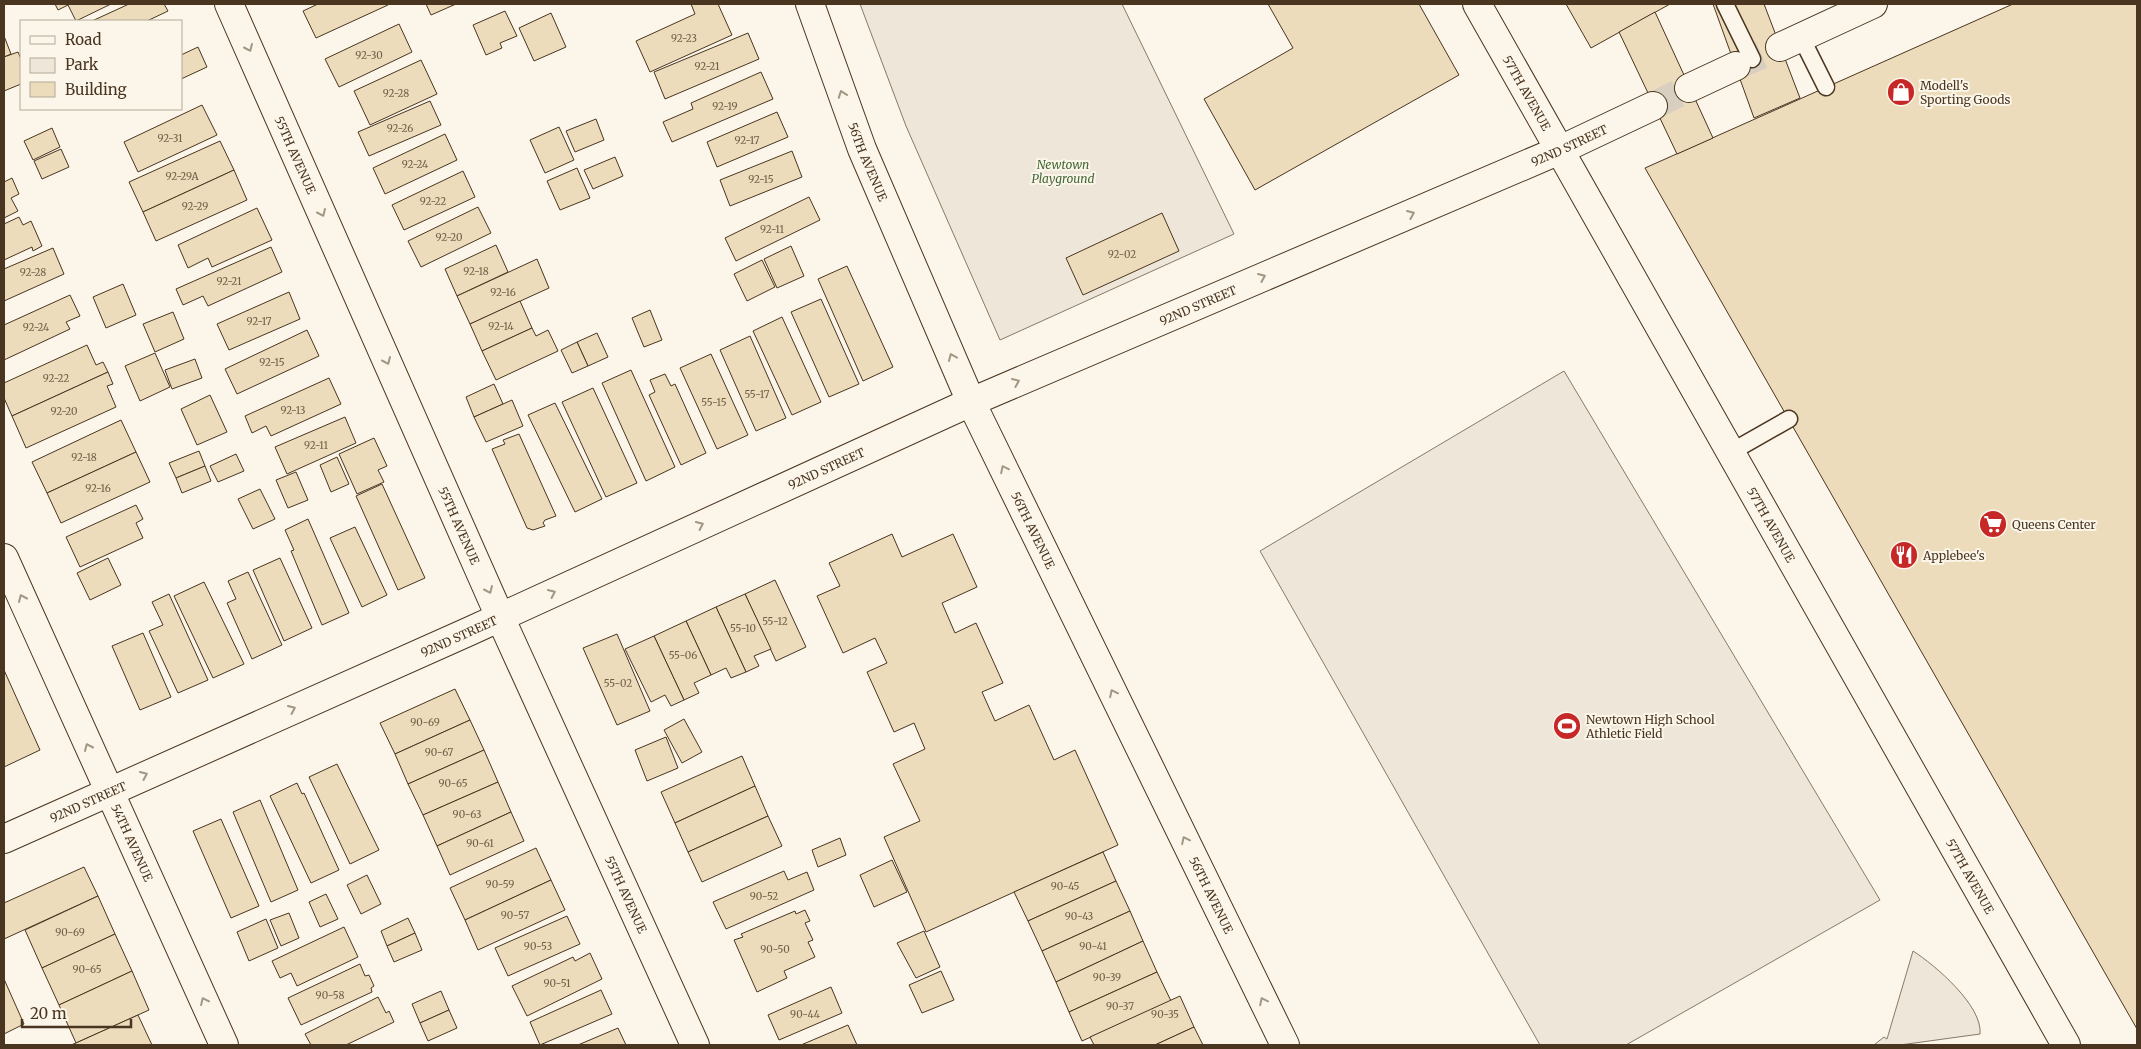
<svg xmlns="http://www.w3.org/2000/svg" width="2141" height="1049" font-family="Merriweather,serif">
	<rect width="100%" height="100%" fill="#fbf6e9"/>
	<g fill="#ede6d9" stroke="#887966">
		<path d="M 860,4 L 1122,4 L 1234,234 L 1000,340 L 906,126 Z"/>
		<path d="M 1564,371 L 1880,900 L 1626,1045 L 1540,1045 L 1260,551 Z"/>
		<path d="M 1913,951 C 1935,965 1983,1006 1980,1034 L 1900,1045 L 1874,1045 L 1884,1037 L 1887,1039 Z"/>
	</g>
	<g fill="#ecdcbc" stroke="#4a3520">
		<path d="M 55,4 L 111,4 L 76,21 L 68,5 L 58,10 Z"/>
		<path d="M 129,4 L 164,4 L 168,11 L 147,21 L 92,21 Z"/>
		<path d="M 318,4 L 387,4 L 388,5 L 316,38 L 303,11 Z"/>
		<path d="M 426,4 L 456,4 L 431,15 Z"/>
		<path d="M 691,4 L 718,4 L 732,35 L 650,72 L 636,41 L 695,14 Z"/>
		<path d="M 1268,4 L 1419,4 L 1459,75 L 1255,190 L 1204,99 L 1293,48 Z"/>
		<path d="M 1566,4 L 1670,4 L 1591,48 Z"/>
		<path d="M 1713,4 L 1764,4 L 1800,98 L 1754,118 Z"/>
		<path d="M 2013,4 L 2137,4 L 2137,1029 L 1645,168 Z"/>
		<path d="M 505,11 L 517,36 L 500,43 L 502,48 L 486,55 L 473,25 Z"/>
		<path d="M 1655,12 L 1713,138 L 1677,154 L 1619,32 Z"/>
		<path d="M 551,13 L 566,47 L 534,61 L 519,28 Z"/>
		<path d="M 399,24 L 412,52 L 339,87 L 325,59 Z"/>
		<path d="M 748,33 L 759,59 L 665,99 L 654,72 Z"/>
		<path d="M 4,36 L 11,54 L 4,57 Z"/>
		<path d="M 198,47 L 207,67 L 181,79 L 181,55 Z"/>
		<path d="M 18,52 L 21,59 L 21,84 L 4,91 L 4,57 Z"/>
		<path d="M 421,60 L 437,94 L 370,125 L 354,91 Z"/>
		<path d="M 761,72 L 773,99 L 672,142 L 663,122 L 693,109 L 691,103 Z"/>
		<path d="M 430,101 L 441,125 L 369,156 L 358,132 Z"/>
		<path d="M 202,105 L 217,135 L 138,172 L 124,142 Z"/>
		<path d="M 777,112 L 788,137 L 717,167 L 707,142 Z"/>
		<path d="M 596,119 L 604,140 L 575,152 L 566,131 Z"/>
		<path d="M 559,127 L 574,160 L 545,173 L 530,140 Z"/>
		<path d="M 52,128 L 60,147 L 33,160 L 24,141 Z"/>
		<path d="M 445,134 L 457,160 L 385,194 L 373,168 Z"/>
		<path d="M 220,141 L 234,170 L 143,212 L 129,182 Z"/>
		<path d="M 61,149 L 69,167 L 42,179 L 34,161 Z"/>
		<path d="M 792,151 L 802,177 L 730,206 L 720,180 Z"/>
		<path d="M 615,157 L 623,176 L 593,189 L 584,170 Z"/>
		<path d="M 577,168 L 590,198 L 560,210 L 547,181 Z"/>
		<path d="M 234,170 L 247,200 L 156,241 L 143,212 Z"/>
		<path d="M 463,171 L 475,197 L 404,230 L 392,205 Z"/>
		<path d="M 12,178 L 19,194 L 11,198 L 18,211 L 4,218 L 4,182 Z"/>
		<path d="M 809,197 L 820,220 L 736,261 L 725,238 Z"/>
		<path d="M 478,207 L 491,233 L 421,267 L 408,241 Z"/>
		<path d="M 257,208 L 272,240 L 212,267 L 208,258 L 188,268 L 178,245 Z"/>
		<path d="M 1162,213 L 1179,251 L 1083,295 L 1066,258 Z"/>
		<path d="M 19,217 L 23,225 L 31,221 L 42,246 L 33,251 L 32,247 L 4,260 L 4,224 Z"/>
		<path d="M 496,245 L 508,272 L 457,296 L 445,269 Z"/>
		<path d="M 791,246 L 804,276 L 777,288 L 764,259 Z"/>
		<path d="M 271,247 L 282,272 L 208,306 L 203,296 L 183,305 L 176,289 Z"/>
		<path d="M 53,248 L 64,274 L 4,301 L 4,269 Z"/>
		<path d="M 537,259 L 549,288 L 470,324 L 457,296 Z"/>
		<path d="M 762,260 L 775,287 L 747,301 L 734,274 Z"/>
		<path d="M 847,266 L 893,367 L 863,381 L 818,279 Z"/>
		<path d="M 123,284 L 136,315 L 106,328 L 93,297 Z"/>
		<path d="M 289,292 L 300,319 L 229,350 L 217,324 Z"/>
		<path d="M 70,295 L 80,316 L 66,322 L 70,329 L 4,360 L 4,325 Z"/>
		<path d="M 821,299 L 859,384 L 829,397 L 791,312 Z"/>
		<path d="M 520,301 L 532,328 L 482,351 L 470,324 Z"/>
		<path d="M 650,310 L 662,340 L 644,347 L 632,318 Z"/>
		<path d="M 173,312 L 184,339 L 155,352 L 143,324 Z"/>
		<path d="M 782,317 L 821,402 L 792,415 L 753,331 Z"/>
		<path d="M 532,328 L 536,336 L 548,330 L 558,351 L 496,380 L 482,351 Z"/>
		<path d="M 307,330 L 319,356 L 237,394 L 225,369 Z"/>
		<path d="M 597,333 L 608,357 L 588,366 L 577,342 Z"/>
		<path d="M 750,336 L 786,418 L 756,431 L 720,350 Z"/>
		<path d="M 577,342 L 588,366 L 572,373 L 561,350 Z"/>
		<path d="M 87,345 L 96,365 L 103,362 L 108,372 L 12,416 L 4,398 L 4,383 Z"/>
		<path d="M 155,353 L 170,387 L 140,401 L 125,366 Z"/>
		<path d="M 711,354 L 748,435 L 717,449 L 680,368 Z"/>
		<path d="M 195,359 L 202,378 L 172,389 L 165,370 Z"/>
		<path d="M 631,370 L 675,467 L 646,481 L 602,383 Z"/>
		<path d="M 108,372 L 113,384 L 107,386 L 116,407 L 26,448 L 12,416 Z"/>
		<path d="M 665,374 L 671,386 L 675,384 L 706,453 L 681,465 L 649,395 L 655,392 L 650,380 Z"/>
		<path d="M 329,378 L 341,404 L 271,436 L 266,426 L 252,433 L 245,416 Z"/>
		<path d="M 494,384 L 503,404 L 474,417 L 466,397 Z"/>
		<path d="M 593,388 L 637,483 L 606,497 L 562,402 Z"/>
		<path d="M 210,395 L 227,432 L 197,445 L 181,409 Z"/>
		<path d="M 512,400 L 523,426 L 486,442 L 474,417 Z"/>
		<path d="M 555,403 L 602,499 L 575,512 L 528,415 Z"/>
		<path d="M 345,417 L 356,443 L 287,474 L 275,447 Z"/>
		<path d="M 121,420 L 136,452 L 47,493 L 32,462 Z"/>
		<path d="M 519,434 L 556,516 L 545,520 L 543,523 L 545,526 L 533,530 L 527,528 L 492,449 L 505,444 L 503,440 Z"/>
		<path d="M 374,438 L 387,466 L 378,470 L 384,482 L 357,494 L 339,454 Z"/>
		<path d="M 199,451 L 205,466 L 176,478 L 169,463 Z"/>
		<path d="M 136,452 L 150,482 L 61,523 L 47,493 Z"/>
		<path d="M 236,454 L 244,471 L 218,482 L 210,466 Z"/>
		<path d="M 337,457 L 349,484 L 331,492 L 320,465 Z"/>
		<path d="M 205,466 L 211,481 L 182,493 L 176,478 Z"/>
		<path d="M 296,472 L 308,500 L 288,508 L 276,480 Z"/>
		<path d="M 382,484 L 425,578 L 398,590 L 356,496 Z"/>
		<path d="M 260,489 L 275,519 L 253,529 L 238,499 Z"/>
		<path d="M 136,505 L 143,519 L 136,523 L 143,538 L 80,567 L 66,537 Z"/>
		<path d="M 308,519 L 349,613 L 322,625 L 291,551 L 294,550 L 285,530 Z"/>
		<path d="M 355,527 L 387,595 L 362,607 L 330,538 Z"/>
		<path d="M 892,534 L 902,557 L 953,534 L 977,587 L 942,603 L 955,633 L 976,623 L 1003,683 L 982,692 L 995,721 L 1029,705 L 1054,760 L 1075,750 L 1118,845 L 926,932 L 884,837 L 920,821 L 893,764 L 925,749 L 914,723 L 894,732 L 867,672 L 887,663 L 875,638 L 843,653 L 817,596 L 840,586 L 829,563 Z"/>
		<path d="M 108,558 L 121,585 L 90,600 L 77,573 Z"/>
		<path d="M 280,558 L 312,628 L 284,641 L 253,570 Z"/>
		<path d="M 248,572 L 282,645 L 252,659 L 227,603 L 236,599 L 228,581 Z"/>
		<path d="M 775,580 L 806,647 L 776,661 L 745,594 Z"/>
		<path d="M 204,582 L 244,664 L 213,678 L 174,596 Z"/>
		<path d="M 169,594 L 208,680 L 178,693 L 149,631 L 163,625 L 152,602 Z"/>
		<path d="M 745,594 L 771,649 L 754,656 L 759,666 L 746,672 L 716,607 Z"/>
		<path d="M 716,607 L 746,672 L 731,678 L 726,668 L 711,675 L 686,621 Z"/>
		<path d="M 686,621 L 711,675 L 694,683 L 699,693 L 684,700 L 654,636 Z"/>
		<path d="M 143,633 L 171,697 L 140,710 L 112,646 Z"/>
		<path d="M 617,634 L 650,711 L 617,725 L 583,648 Z"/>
		<path d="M 654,636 L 684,700 L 671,706 L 665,695 L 651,702 L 625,649 Z"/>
		<path d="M 4,670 L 40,750 L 4,767 Z"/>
		<path d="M 455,689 L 470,720 L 395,754 L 380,723 Z"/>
		<path d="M 684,719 L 702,752 L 682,763 L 664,730 Z"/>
		<path d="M 470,720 L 484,750 L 408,784 L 395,754 Z"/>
		<path d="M 666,737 L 678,768 L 647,781 L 635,750 Z"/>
		<path d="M 484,750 L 498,782 L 423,815 L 408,784 Z"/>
		<path d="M 742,756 L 755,786 L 675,823 L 661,792 Z"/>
		<path d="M 337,764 L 379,850 L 350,864 L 309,777 Z"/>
		<path d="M 498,782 L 511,812 L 437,846 L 423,815 Z"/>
		<path d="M 297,783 L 302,794 L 304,793 L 339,870 L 311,883 L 270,796 Z"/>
		<path d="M 755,786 L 768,816 L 688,852 L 675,823 Z"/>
		<path d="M 260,800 L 298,890 L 271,902 L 233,812 Z"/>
		<path d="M 511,812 L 524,841 L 450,875 L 437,846 Z"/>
		<path d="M 768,816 L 782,846 L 702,882 L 688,852 Z"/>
		<path d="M 221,819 L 259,906 L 231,918 L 193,831 Z"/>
		<path d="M 840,838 L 846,855 L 818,867 L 812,850 Z"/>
		<path d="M 536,848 L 551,880 L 465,920 L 450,888 Z"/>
		<path d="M 1103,852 L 1116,881 L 1028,921 L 1014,892 Z"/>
		<path d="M 892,860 L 907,892 L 874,907 L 860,875 Z"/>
		<path d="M 84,867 L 98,896 L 4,939 L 4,903 Z"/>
		<path d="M 784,871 L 788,880 L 807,872 L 814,890 L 726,929 L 713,902 Z"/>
		<path d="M 367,875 L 381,904 L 361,914 L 347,885 Z"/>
		<path d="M 551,880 L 565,910 L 478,950 L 465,920 Z"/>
		<path d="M 1116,881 L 1130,911 L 1042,951 L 1028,921 Z"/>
		<path d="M 326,894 L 338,919 L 320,927 L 309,902 Z"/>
		<path d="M 98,896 L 115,934 L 42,968 L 25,930 Z"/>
		<path d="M 805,910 L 810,921 L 805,923 L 813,940 L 808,942 L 815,957 L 784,971 L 787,978 L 757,992 L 734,940 L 743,937 L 741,934 L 795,911 L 796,914 Z"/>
		<path d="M 1130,911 L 1143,941 L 1056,982 L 1042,951 Z"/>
		<path d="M 289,913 L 299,938 L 281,946 L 270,920 Z"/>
		<path d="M 567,916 L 580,944 L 508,976 L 495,948 Z"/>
		<path d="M 408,918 L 415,933 L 387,946 L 381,931 Z"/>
		<path d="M 266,919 L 278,948 L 249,961 L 237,932 Z"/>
		<path d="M 344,927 L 358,957 L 297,986 L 291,973 L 280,978 L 272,961 Z"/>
		<path d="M 924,931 L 940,967 L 916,978 L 897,943 Z"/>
		<path d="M 415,933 L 422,950 L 394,962 L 387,946 Z"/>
		<path d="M 115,934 L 132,971 L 59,1005 L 42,968 Z"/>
		<path d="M 1143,941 L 1157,972 L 1069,1012 L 1056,982 Z"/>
		<path d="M 590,953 L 602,979 L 527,1016 L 512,986 L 573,957 L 575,961 Z"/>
		<path d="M 360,964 L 365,976 L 369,975 L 374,986 L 371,988 L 372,992 L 301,1025 L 288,998 Z"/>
		<path d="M 132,971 L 149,1010 L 76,1043 L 59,1005 Z"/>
		<path d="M 941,971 L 954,1000 L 922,1013 L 909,985 Z"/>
		<path d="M 1157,972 L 1171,1001 L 1082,1041 L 1069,1012 Z"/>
		<path d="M 4,979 L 24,1024 L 4,1034 Z"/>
		<path d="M 831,987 L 842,1013 L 779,1040 L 768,1015 Z"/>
		<path d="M 601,990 L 612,1014 L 540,1045 L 530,1022 Z"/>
		<path d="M 441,991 L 449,1010 L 420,1023 L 412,1004 Z"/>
		<path d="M 1180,996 L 1194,1027 L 1155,1045 L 1094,1045 L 1090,1037 Z"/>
		<path d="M 378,997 L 386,1013 L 389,1011 L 394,1022 L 346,1045 L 311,1045 L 305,1034 Z"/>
		<path d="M 449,1010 L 457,1028 L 428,1041 L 420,1023 Z"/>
		<path d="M 138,1015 L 152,1045 L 71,1045 L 76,1043 Z"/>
		<path d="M 848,1025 L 857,1045 L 801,1045 Z"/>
		<path d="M 1194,1027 L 1203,1045 L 1155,1045 Z"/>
		<path d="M 618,1028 L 626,1045 L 578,1045 Z"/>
	</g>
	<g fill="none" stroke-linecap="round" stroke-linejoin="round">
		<g stroke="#d8cfc1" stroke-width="28" stroke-dasharray="28 14" stroke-linecap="butt">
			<path d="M 1736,66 L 1780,47"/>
			<path d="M 1653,106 L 1689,88"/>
		</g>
		<defs>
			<g id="service">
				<path d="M 1725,4 L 1752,59"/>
				<path d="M 1801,37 L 1826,87"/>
				<path d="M 1731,452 L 1789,419"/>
			</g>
			<g id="minor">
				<path id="s1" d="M 229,4 L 500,617 L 695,1045"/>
				<path id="s2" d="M 810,4 L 862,149 L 971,402 L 1285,1045"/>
				<path id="s3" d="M 1477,4 L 2066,1045"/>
				<path d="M 1780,47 L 1873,4"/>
				<path d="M 1689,88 L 1736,66"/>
				<path id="s4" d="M 4,558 L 224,1045"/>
				<path id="s5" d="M 4,839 L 470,631 L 971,402 L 1560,150 L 1653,106"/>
			</g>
		</defs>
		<use href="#service" stroke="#4a3520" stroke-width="19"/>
		<use href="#minor" stroke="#4a3520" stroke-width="30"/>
		<use href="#service" stroke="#fbf6e9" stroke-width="16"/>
		<use href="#minor" stroke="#fbf6e9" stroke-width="28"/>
	</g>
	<defs><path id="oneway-chevron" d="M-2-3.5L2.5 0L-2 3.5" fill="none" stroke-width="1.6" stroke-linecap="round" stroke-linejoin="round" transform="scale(1.25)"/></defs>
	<g stroke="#a29684">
		<use href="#oneway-chevron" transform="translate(249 48) rotate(66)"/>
		<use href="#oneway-chevron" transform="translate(842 94) rotate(-110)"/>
		<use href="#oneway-chevron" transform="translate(322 213) rotate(66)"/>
		<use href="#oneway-chevron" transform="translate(1411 214) rotate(-23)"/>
		<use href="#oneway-chevron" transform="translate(1262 277) rotate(-23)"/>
		<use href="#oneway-chevron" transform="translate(952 357) rotate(-113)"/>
		<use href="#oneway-chevron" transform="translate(387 361) rotate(66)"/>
		<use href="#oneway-chevron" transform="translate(1016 382) rotate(-23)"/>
		<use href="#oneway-chevron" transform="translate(1004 469) rotate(-116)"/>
		<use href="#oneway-chevron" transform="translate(700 525) rotate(-25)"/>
		<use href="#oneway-chevron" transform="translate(489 590) rotate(66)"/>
		<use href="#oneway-chevron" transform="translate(552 593) rotate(-25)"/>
		<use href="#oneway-chevron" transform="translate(22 598) rotate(-114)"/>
		<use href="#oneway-chevron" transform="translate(1113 693) rotate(-116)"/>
		<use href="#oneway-chevron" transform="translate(292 709) rotate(-24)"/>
		<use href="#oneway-chevron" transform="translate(88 747) rotate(-114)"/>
		<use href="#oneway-chevron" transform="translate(144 775) rotate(-24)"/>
		<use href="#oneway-chevron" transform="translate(1185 840) rotate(-116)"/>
		<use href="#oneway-chevron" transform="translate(204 1001) rotate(-115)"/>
		<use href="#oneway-chevron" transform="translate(1263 1001) rotate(-116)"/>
	</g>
	<defs>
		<symbol id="shop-disc" viewBox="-11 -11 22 22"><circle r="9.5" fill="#c62828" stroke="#fbf6e9"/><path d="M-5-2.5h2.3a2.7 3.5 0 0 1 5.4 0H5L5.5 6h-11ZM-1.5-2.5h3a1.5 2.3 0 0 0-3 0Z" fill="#fff"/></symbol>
		<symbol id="supermarket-disc" viewBox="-11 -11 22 22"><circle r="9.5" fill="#c62828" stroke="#fbf6e9"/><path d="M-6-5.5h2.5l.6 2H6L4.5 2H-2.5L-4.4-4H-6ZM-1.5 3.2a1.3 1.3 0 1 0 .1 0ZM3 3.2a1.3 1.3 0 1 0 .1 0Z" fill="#fff"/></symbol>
		<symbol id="restaurant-disc" viewBox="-11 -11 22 22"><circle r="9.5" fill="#c62828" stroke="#fbf6e9"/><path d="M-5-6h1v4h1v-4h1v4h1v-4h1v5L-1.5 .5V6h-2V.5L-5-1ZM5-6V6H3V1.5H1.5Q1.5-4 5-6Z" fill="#fff"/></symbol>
		<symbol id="stadium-disc" viewBox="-11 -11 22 22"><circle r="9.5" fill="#c62828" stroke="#fbf6e9"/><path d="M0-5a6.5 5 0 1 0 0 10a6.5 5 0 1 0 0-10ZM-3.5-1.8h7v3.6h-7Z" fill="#fff"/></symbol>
	</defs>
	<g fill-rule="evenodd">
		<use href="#shop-disc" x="1885" y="76" width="32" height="32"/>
		<use href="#supermarket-disc" x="1977" y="508" width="32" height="32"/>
		<use href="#restaurant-disc" x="1888" y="539" width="32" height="32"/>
		<use href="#stadium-disc" x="1551" y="710" width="32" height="32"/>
	</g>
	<g text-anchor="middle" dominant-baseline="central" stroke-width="4" stroke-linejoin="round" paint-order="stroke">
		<g font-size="10" fill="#725f47">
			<text x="684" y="38">92-23</text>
			<text x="369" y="55">92-30</text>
			<text x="707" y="66">92-21</text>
			<text x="396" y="93">92-28</text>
			<text x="725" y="106">92-19</text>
			<text x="400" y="128">92-26</text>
			<text x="170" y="138">92-31</text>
			<text x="747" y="140">92-17</text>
			<text x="415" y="164">92-24</text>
			<text x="182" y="176">92-29A</text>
			<text x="761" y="179">92-15</text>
			<text x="433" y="201">92-22</text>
			<text x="195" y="206">92-29</text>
			<text x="772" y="229">92-11</text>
			<text x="449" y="237">92-20</text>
			<text x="1122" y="254">92-02</text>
			<text x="476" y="271">92-18</text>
			<text x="33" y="272">92-28</text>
			<text x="229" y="281">92-21</text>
			<text x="503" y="292">92-16</text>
			<text x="259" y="321">92-17</text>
			<text x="501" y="326">92-14</text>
			<text x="36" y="327">92-24</text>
			<text x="272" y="362">92-15</text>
			<text x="56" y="378">92-22</text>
			<text x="757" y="394">55-17</text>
			<text x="714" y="402">55-15</text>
			<text x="293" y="410">92-13</text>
			<text x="64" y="411">92-20</text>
			<text x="316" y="445">92-11</text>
			<text x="84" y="457">92-18</text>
			<text x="98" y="488">92-16</text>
			<text x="775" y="621">55-12</text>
			<text x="743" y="628">55-10</text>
			<text x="683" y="655">55-06</text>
			<text x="618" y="683">55-02</text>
			<text x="425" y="722">90-69</text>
			<text x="439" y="752">90-67</text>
			<text x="453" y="783">90-65</text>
			<text x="467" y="814">90-63</text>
			<text x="480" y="843">90-61</text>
			<text x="500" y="884">90-59</text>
			<text x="1065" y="886">90-45</text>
			<text x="764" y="896">90-52</text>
			<text x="515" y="915">90-57</text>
			<text x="1079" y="916">90-43</text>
			<text x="70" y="932">90-69</text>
			<text x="538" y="946">90-53</text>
			<text x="1093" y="946">90-41</text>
			<text x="775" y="949">90-50</text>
			<text x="87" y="969">90-65</text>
			<text x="1107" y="977">90-39</text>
			<text x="557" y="983">90-51</text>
			<text x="330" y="995">90-58</text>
			<text x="1120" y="1006">90-37</text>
			<text x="805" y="1014">90-44</text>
			<text x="1165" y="1014">90-35</text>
		</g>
		<g font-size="12" fill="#4a3520" stroke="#fbf6e9" text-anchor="start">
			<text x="1920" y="85">Modell's<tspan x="1920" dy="14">Sporting Goods</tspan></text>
			<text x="2012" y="524">Queens Center</text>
			<text x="1923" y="555">Applebee's</text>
			<text x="1586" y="719">Newtown High School<tspan x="1586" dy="14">Athletic Field</tspan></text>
		</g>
		<g font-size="12" fill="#4a3520" stroke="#fbf6e9">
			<text stroke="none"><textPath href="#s3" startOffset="102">57TH AVENUE</textPath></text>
			<text stroke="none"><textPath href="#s5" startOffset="1712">92ND STREET</textPath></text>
			<text stroke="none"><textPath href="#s1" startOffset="165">55TH AVENUE</textPath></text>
			<text stroke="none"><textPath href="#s2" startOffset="168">56TH AVENUE</textPath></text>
			<text stroke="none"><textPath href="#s5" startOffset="1308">92ND STREET</textPath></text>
			<text stroke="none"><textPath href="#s5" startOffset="902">92ND STREET</textPath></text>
			<text stroke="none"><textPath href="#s3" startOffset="598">57TH AVENUE</textPath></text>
			<text stroke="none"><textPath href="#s1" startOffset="570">55TH AVENUE</textPath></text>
			<text stroke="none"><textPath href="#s2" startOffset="572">56TH AVENUE</textPath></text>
			<text stroke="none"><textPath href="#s5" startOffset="498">92ND STREET</textPath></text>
			<text stroke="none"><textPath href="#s5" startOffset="92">92ND STREET</textPath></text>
			<text stroke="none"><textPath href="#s4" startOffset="312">54TH AVENUE</textPath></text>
			<text stroke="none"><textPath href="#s3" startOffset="1002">57TH AVENUE</textPath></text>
			<text stroke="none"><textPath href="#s2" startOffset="978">56TH AVENUE</textPath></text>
			<text stroke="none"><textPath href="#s1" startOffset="975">55TH AVENUE</textPath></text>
		</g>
		<g font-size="12" font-style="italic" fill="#436837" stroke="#fbf6e9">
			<text x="1063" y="164">Newtown<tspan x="1063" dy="14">Playground</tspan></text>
		</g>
	</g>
	<rect width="2141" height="1049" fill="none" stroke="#4a3520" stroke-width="10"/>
	<rect x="20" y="20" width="162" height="90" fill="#fbf6e9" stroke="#b4a999"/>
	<rect x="30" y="36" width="25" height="8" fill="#fbf6e9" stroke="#b4a999"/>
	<text x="65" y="45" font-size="15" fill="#4a3520">Road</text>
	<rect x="30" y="58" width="25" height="15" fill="#ede6d9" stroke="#b4a999"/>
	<text x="65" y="70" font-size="15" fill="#4a3520">Park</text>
	<rect x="30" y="82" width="25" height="15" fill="#ecdcbc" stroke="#b4a999"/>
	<text x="65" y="95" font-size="15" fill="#4a3520">Building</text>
	<path d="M22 1019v8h109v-8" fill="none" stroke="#4a3520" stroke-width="2.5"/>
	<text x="30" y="1019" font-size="15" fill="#4a3520" stroke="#fbf6e9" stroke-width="4" paint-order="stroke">20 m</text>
</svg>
